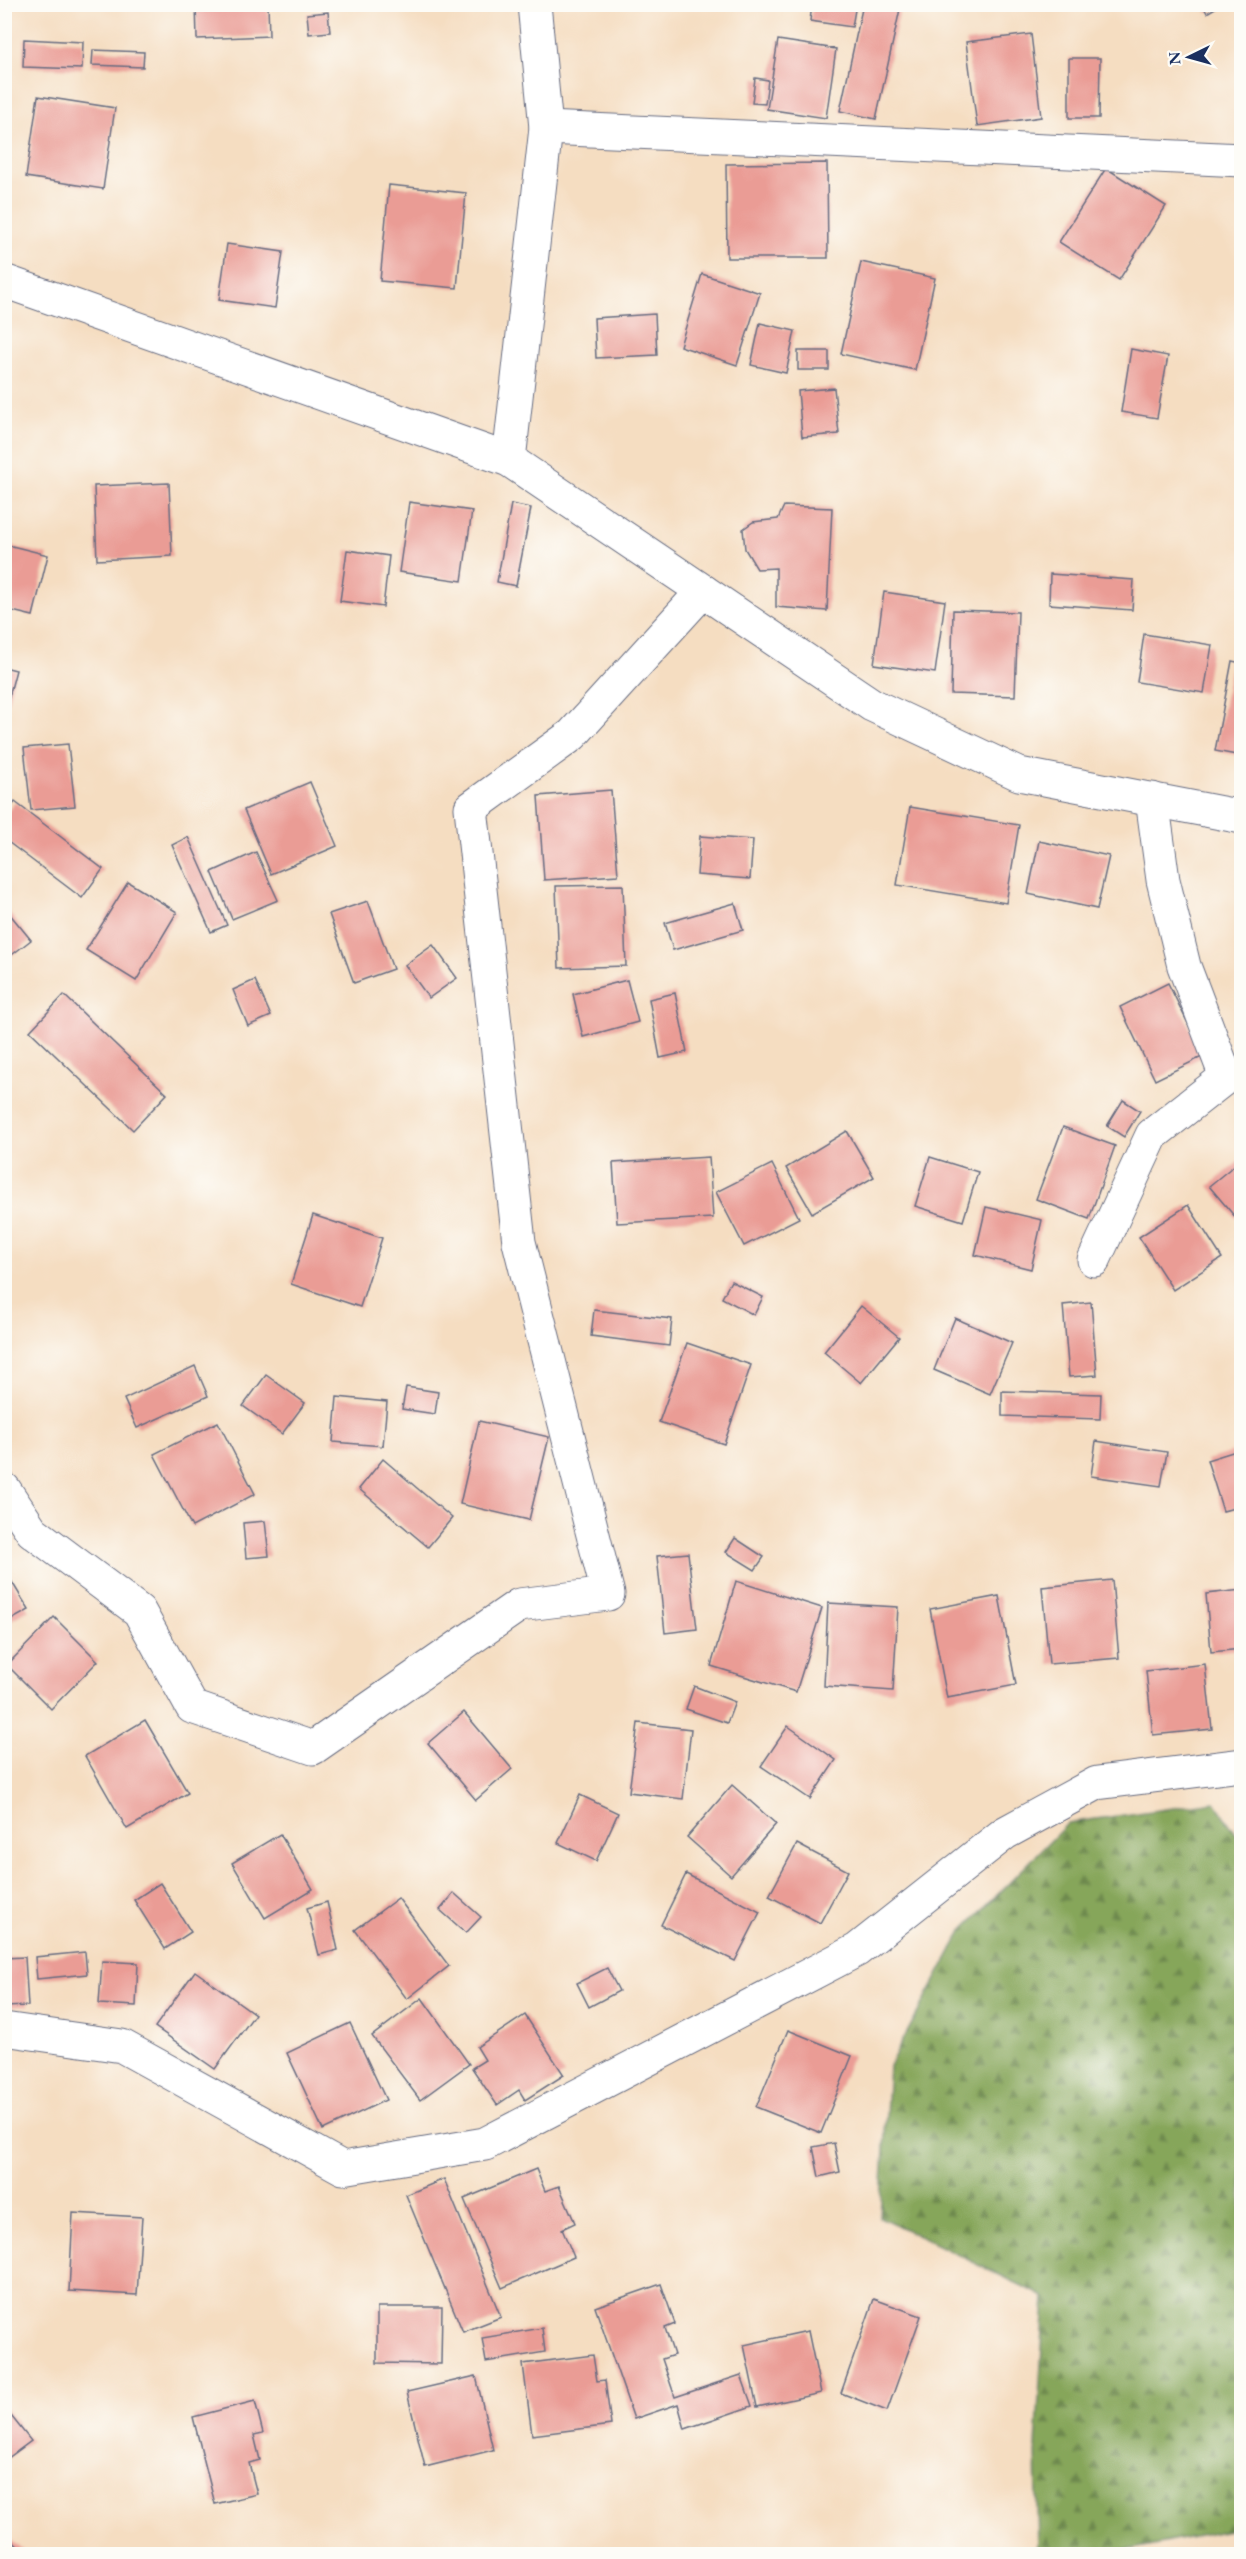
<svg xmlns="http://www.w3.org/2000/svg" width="1246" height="2559" font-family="'EB Garamond',serif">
	<defs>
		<pattern id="forest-firs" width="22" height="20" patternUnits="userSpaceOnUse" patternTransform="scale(1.5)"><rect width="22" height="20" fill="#86a65a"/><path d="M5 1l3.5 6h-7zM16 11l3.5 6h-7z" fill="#6d884e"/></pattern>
	</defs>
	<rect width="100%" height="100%" fill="#fdfcf7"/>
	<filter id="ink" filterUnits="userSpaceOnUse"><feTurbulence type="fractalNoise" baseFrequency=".0167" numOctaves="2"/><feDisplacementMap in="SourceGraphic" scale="12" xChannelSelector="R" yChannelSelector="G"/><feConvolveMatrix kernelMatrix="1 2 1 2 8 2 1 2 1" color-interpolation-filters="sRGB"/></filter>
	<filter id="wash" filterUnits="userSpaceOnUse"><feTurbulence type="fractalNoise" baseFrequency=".008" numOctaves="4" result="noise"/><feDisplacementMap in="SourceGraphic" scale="24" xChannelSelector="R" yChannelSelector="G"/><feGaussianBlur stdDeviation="1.35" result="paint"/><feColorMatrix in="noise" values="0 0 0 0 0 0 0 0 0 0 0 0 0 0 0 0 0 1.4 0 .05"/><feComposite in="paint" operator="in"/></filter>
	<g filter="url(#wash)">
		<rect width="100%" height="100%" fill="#f5ddc1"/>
		<path fill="url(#forest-firs)" stroke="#506a5c" stroke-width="1.5" d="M 1215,1802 L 1242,1843 L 1241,2528 L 1106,2554 L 1038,2554 L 1036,2447 L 1045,2297 L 880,2217 L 889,2066 L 962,1931 L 1068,1823 Z"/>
		<g id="blocks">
			<g fill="#ea9c95">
				<path d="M 196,4 L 268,4 L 269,36 L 197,39 Z"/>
				<path d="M 812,4 L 856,4 L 852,27 L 810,21 Z"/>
				<path d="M 863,4 L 879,4 L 900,9 L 876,119 L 840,111 Z"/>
				<path d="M 1202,4 L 1222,4 L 1207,13 Z"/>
				<path d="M 328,12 L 330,32 L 309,34 L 307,14 Z"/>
				<path d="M 1031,34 L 1041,117 L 977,126 L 966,42 Z"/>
				<path d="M 24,39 L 83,42 L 82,69 L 23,67 Z"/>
				<path d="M 778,40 L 836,49 L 826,118 L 767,109 Z"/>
				<path d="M 93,50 L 144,52 L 143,67 L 92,65 Z"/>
				<path d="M 1069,58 L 1100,58 L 1099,118 L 1069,118 Z"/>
				<path d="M 755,78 L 768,80 L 765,104 L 752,103 Z"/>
				<path d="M 38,96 L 115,108 L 103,189 L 26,177 Z"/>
				<path d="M 827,163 L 828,258 L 727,258 L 726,164 Z"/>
				<path d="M 1106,168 L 1166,206 L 1119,280 L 1059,242 Z"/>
				<path d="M 389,185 L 466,193 L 457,288 L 380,281 Z"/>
				<path d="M 227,244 L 283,252 L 275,308 L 219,300 Z"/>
				<path d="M 861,262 L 935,278 L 915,370 L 841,354 Z"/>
				<path d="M 702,274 L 760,293 L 737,365 L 680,346 Z"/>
				<path d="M 655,314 L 657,355 L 596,358 L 594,318 Z"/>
				<path d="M 760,323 L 795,331 L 786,373 L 751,365 Z"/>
				<path d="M 1131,349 L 1168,356 L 1157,418 L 1121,412 Z"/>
				<rect x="798" y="351" width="31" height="19"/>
				<path d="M 834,388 L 839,434 L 802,437 L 798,391 Z"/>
				<path d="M 169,483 L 172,556 L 97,560 L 94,486 Z"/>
				<path d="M 409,502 L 472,511 L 462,581 L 399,572 Z"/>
				<path d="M 511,504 L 531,508 L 516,586 L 497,582 Z"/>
				<path d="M 784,506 L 832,508 L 827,611 L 776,607 L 776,568 L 757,569 L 745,549 L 743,529 L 753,522 L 778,519 Z"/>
				<path d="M 4,544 L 48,555 L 33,616 L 4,609 Z"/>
				<path d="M 347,550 L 389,556 L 383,607 L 340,601 Z"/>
				<path d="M 1050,574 L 1134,580 L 1132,610 L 1049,604 Z"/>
				<path d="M 884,592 L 945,601 L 935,673 L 874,664 Z"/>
				<path d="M 953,610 L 1018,612 L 1015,696 L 951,694 Z"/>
				<path d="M 1144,634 L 1212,645 L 1204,693 L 1137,682 Z"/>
				<path d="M 1232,661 L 1242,663 L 1242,756 L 1215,751 Z"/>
				<path d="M 4,667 L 16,670 L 5,712 L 4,712 Z"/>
				<path d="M 68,744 L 75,806 L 31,810 L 24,748 Z"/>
				<path d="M 310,782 L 337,846 L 271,874 L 244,810 Z"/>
				<path d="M 611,790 L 618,875 L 544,880 L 538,796 Z"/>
				<path d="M 15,802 L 103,869 L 82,898 L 4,839 L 4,816 Z"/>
				<path d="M 910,807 L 1019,825 L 1006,903 L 897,885 Z"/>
				<path d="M 700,836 L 753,840 L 750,879 L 697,875 Z"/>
				<path d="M 188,837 L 227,925 L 211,932 L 172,845 Z"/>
				<path d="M 1039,841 L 1109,856 L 1097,909 L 1028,894 Z"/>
				<path d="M 256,852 L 278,900 L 232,919 L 212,872 Z"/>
				<path d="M 128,882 L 177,912 L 136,981 L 86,950 Z"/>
				<path d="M 623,885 L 626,966 L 559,968 L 556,886 Z"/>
				<path d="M 368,901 L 393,969 L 354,983 L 329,914 Z"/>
				<path d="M 735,903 L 743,930 L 673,950 L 665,923 Z"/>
				<path d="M 4,907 L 31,940 L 4,961 Z"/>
				<path d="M 433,945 L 457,978 L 429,998 L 405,965 Z"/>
				<path d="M 255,980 L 271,1016 L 248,1026 L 233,990 Z"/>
				<path d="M 627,980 L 638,1022 L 583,1037 L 573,994 Z"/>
				<path d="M 1168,983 L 1204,1056 L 1155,1080 L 1120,1007 Z"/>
				<path d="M 675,993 L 687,1052 L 660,1058 L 649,999 Z"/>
				<path d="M 64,995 L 167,1094 L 133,1130 L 30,1031 Z"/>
				<path d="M 1123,1100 L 1140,1111 L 1124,1137 L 1107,1126 Z"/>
				<path d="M 1063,1127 L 1115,1146 L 1089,1219 L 1036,1199 Z"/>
				<path d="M 847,1131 L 874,1177 L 812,1213 L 786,1168 Z"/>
				<path d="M 709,1157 L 713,1218 L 617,1223 L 613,1163 Z"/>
				<path d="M 930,1157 L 978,1172 L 963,1221 L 915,1206 Z"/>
				<path d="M 1242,1159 L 1242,1213 L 1236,1218 L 1209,1186 Z"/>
				<path d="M 772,1164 L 799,1218 L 744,1246 L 716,1192 Z"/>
				<path d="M 1188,1205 L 1222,1258 L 1173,1290 L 1139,1237 Z"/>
				<path d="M 986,1207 L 1042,1220 L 1031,1269 L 975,1255 Z"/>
				<path d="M 313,1215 L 382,1238 L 360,1307 L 291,1284 Z"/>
				<path d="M 731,1281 L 763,1297 L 754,1315 L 722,1298 Z"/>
				<path d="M 1091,1302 L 1097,1375 L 1069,1377 L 1063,1305 Z"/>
				<path d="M 861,1306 L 899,1337 L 861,1383 L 824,1352 Z"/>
				<path d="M 594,1310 L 672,1319 L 669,1346 L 591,1336 Z"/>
				<path d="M 955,1318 L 1012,1343 L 990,1394 L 934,1370 Z"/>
				<path d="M 687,1343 L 751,1365 L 724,1444 L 659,1422 Z"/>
				<path d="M 195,1366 L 208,1396 L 137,1428 L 124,1399 Z"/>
				<path d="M 266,1375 L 305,1403 L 282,1434 L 243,1406 Z"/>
				<path d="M 406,1387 L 438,1392 L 435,1414 L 402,1409 Z"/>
				<path d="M 1002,1391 L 1101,1394 L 1100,1419 L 1002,1416 Z"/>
				<path d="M 337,1397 L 387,1402 L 383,1446 L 333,1442 Z"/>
				<path d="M 479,1421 L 549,1437 L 529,1520 L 460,1504 Z"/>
				<path d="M 218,1422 L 255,1494 L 192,1527 L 154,1454 Z"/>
				<path d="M 1096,1441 L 1167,1452 L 1161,1486 L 1091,1476 Z"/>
				<path d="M 1242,1449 L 1242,1506 L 1223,1511 L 1207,1460 Z"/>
				<path d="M 383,1459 L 452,1518 L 428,1547 L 359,1489 Z"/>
				<path d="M 265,1521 L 269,1556 L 246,1558 L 243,1523 Z"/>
				<path d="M 735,1538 L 764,1557 L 755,1570 L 726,1552 Z"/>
				<path d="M 688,1553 L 697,1629 L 665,1633 L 657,1556 Z"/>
				<path d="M 4,1569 L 29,1610 L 4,1624 Z"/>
				<path d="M 1112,1580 L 1119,1658 L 1049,1664 L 1042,1587 Z"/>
				<path d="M 736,1581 L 822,1608 L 796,1692 L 711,1666 Z"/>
				<path d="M 1242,1590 L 1242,1649 L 1211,1652 L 1206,1594 Z"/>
				<path d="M 999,1596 L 1016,1685 L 947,1698 L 930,1609 Z"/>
				<path d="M 828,1603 L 898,1607 L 893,1691 L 824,1686 Z"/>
				<path d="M 54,1617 L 98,1661 L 51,1709 L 7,1665 Z"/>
				<path d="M 1205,1664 L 1212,1729 L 1153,1735 L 1146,1671 Z"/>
				<path d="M 694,1686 L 735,1702 L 727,1723 L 686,1709 Z"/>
				<path d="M 464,1712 L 512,1769 L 476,1800 L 428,1743 Z"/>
				<path d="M 145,1720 L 188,1793 L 127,1829 L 85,1756 Z"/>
				<path d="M 638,1723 L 691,1729 L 683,1799 L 629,1792 Z"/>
				<path d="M 788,1726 L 836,1760 L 810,1799 L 761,1766 Z"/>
				<path d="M 732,1785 L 776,1824 L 731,1876 L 687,1837 Z"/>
				<path d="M 580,1795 L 618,1813 L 596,1861 L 558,1843 Z"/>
				<path d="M 280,1834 L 313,1889 L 265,1918 L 232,1863 Z"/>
				<path d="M 797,1844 L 848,1871 L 820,1923 L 769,1896 Z"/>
				<path d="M 686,1874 L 760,1912 L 735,1961 L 661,1925 Z"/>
				<path d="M 160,1883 L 191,1932 L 165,1949 L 134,1900 Z"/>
				<path d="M 454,1893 L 481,1917 L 466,1933 L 440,1910 Z"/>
				<path d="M 398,1898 L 449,1966 L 407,1999 L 355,1930 Z"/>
				<path d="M 327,1902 L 338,1950 L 319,1955 L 307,1908 Z"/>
				<path d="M 85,1952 L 87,1974 L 37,1979 L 35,1957 Z"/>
				<path d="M 25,1957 L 28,2006 L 4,2007 L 4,1958 Z"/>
				<path d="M 102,1961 L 138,1963 L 136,2006 L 99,2004 Z"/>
				<path d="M 607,1968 L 619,1991 L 589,2007 L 577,1983 Z"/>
				<path d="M 195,1971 L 255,2014 L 215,2069 L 155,2027 Z"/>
				<path d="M 422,1998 L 469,2064 L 420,2100 L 372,2036 Z"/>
				<path d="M 525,2015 L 564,2075 L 525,2100 L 519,2090 L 497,2105 L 472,2068 L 485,2060 L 477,2047 Z"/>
				<path d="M 350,2023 L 386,2100 L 323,2130 L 287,2053 Z"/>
				<path d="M 788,2030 L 852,2056 L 821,2133 L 756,2107 Z"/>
				<path d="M 834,2143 L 840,2172 L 819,2177 L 813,2147 Z"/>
				<path d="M 536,2169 L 545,2191 L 559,2186 L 575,2223 L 562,2229 L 574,2257 L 502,2288 L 464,2199 Z"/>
				<path d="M 444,2179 L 501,2317 L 463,2332 L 406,2195 Z"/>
				<path d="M 73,2213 L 142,2217 L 137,2295 L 69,2291 Z"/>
				<path d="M 661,2284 L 675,2324 L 665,2328 L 674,2355 L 662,2359 L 675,2397 L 741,2375 L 752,2406 L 685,2429 L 678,2404 L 634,2419 L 595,2307 Z"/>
				<path d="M 874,2299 L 921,2316 L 887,2411 L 841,2393 Z"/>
				<path d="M 377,2307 L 442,2307 L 441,2364 L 377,2363 Z"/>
				<path d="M 542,2328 L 545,2352 L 486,2362 L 482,2338 Z"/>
				<path d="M 808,2331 L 821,2393 L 757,2407 L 744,2345 Z"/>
				<path d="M 593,2355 L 597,2381 L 605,2380 L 611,2425 L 532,2435 L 523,2364 Z"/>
				<path d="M 476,2376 L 493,2450 L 425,2467 L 407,2392 Z"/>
				<path d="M 255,2401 L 263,2433 L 254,2435 L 260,2460 L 249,2463 L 257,2494 L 215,2504 L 193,2417 Z"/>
				<path d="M 4,2407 L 31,2441 L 4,2461 Z"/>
				<path d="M 4,2533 L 26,2554 L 4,2554 Z"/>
			</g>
		</g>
	</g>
	<g filter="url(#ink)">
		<use href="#blocks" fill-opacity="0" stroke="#676c81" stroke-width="1.5"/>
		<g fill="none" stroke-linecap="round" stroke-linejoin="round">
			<defs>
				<g id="minor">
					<path d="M 546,128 L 1242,160"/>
					<path d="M 4,281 L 509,460 L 872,705 L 1019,774 L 1242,817"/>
					<path d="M 509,460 L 546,128 L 534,4"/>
					<path d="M 1094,1260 L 1152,1135 L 1226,1077 L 1184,966 L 1163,880 L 1152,799"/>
					<path d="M 4,1489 L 32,1531 L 139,1611 L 192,1707 L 313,1748 L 519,1605 L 608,1594 L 519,1242 L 471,808 L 572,735 L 703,591"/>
					<path d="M 4,2029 L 122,2046 L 343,2168 L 485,2144 L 857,1950 L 1005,1833 L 1097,1783 L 1242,1765"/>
				</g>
			</defs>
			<use href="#minor" stroke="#676c81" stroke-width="35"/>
			<use href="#minor" stroke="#fff" stroke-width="33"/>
		</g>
	</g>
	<rect width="1246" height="2559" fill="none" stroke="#fdfcf7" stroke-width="24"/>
	<g transform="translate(1189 57) rotate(265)" stroke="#fdfcf7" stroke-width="4.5" paint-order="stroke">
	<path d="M0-4.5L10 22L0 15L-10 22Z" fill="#1b2f5e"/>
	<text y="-9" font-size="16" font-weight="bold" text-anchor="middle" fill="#1b2f5e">N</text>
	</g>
</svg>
